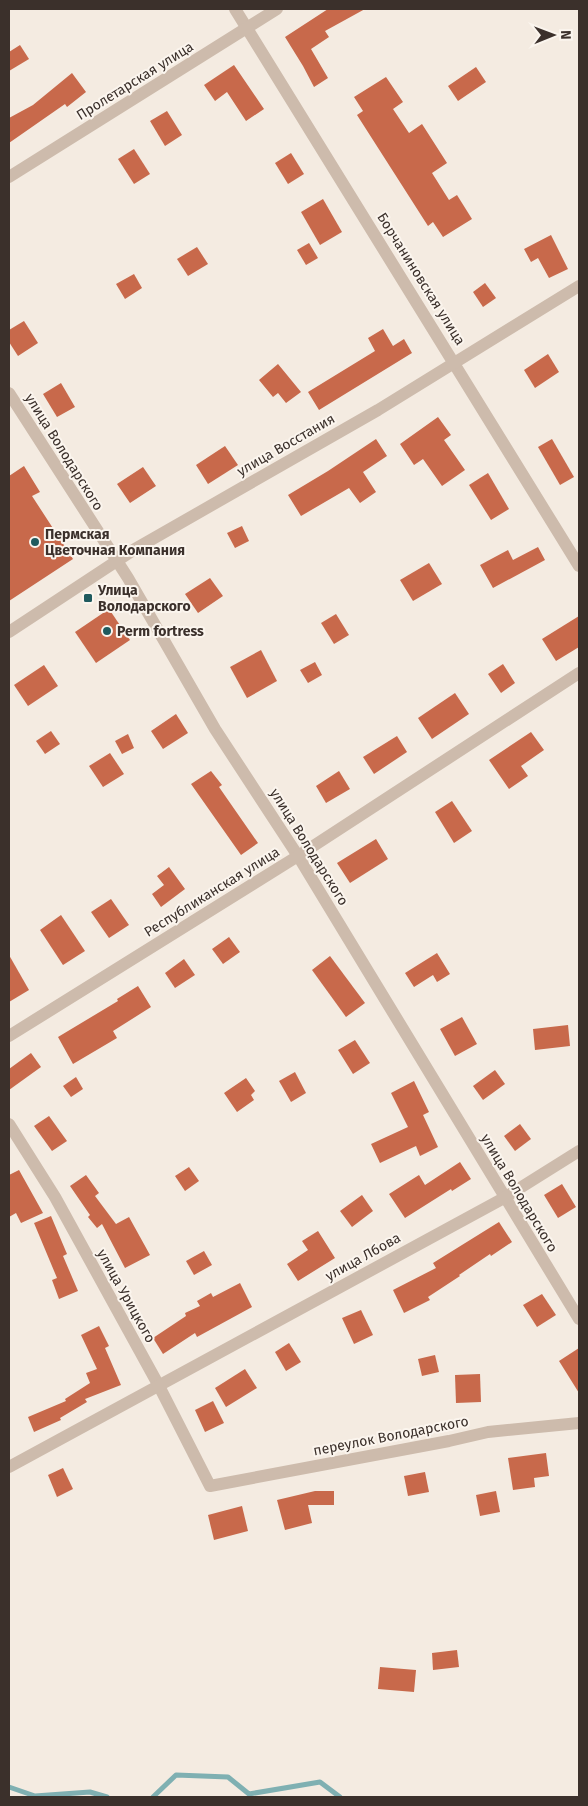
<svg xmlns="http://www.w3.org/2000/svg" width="588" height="1806" font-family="'Fira Sans',sans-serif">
	<rect width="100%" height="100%" fill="#f4ebe1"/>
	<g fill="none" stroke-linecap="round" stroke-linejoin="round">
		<g stroke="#7fb0b2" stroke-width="5">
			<path d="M 9,1787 L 35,1796 L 90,1792 L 107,1797"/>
			<path d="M 153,1797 L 176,1775 L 228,1777 L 249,1794 L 320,1782 L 340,1797"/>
		</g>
	</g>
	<g fill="#c8694b">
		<path d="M 328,9 L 365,9 L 325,31 L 329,37 L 311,49 L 328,78 L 314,87 L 303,66 L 285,37 Z"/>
		<path d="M 20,45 L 29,59 L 9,71 L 9,52 Z"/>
		<path d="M 234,65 L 264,109 L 246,121 L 227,92 L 215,101 L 204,85 Z"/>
		<path d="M 476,67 L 486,82 L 458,101 L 448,86 Z"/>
		<path d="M 72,73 L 86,92 L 67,107 L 65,104 L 9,143 L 9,118 L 33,105 Z"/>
		<path d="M 386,77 L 403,102 L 393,109 L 409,133 L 422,124 L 447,163 L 432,173 L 449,200 L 457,195 L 472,219 L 443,237 L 433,222 L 428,226 L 357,115 L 363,111 L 354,97 Z"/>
		<path d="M 167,111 L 182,135 L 165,146 L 150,121 Z"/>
		<path d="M 134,149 L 150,174 L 134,184 L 118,159 Z"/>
		<path d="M 291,153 L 304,174 L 288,184 L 275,163 Z"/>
		<path d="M 323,199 L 342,232 L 320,245 L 301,212 Z"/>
		<path d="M 551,235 L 568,269 L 549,278 L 538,258 L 531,262 L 524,249 Z"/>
		<path d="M 309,243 L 318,258 L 306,265 L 297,250 Z"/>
		<path d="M 197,247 L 208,264 L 188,276 L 177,259 Z"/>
		<path d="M 134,274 L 142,288 L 125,299 L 116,284 Z"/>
		<path d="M 485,283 L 496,298 L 483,307 L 473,292 Z"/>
		<path d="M 24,321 L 38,343 L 18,356 L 9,342 L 9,330 Z"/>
		<path d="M 383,329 L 393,346 L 404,339 L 412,353 L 319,410 L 308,392 L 375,351 L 368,338 Z"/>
		<path d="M 548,354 L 559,372 L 535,388 L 524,370 Z"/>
		<path d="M 278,364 L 301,392 L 286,403 L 278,393 L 273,397 L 259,380 Z"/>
		<path d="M 61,383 L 75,407 L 57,417 L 43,394 Z"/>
		<path d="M 438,417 L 451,435 L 444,440 L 465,470 L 442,486 L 423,459 L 414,465 L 400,444 Z"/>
		<path d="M 376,439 L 387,456 L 363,472 L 376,492 L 360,503 L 349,488 L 301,516 L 288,495 L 328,471 Z"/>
		<path d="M 552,439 L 574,477 L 560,485 L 538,447 Z"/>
		<path d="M 225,446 L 238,465 L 208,484 L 196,465 Z"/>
		<path d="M 24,466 L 40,492 L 32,496 L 73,559 L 9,601 L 9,476 Z"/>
		<path d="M 143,467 L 156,486 L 130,503 L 117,484 Z"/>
		<path d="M 488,473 L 509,509 L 491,520 L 469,485 Z"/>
		<path d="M 242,526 L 249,541 L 235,548 L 227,533 Z"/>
		<path d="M 538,547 L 545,560 L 493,588 L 480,565 L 508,550 L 513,560 Z"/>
		<path d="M 429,563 L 442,584 L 413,601 L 400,580 Z"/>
		<path d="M 210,578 L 223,596 L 198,613 L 185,594 Z"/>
		<path d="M 109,609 L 130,640 L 96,663 L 75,632 Z"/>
		<path d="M 336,614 L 349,635 L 334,644 L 321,623 Z"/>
		<path d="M 579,616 L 579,647 L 556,661 L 542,639 Z"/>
		<path d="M 261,650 L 277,681 L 247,698 L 230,667 Z"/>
		<path d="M 315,662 L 322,675 L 308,683 L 300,670 Z"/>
		<path d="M 503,664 L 515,683 L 501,693 L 488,674 Z"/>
		<path d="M 44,665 L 58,686 L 28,706 L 14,685 Z"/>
		<path d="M 455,693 L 469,714 L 432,739 L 418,718 Z"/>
		<path d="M 176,714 L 188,733 L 163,749 L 151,731 Z"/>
		<path d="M 51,731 L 60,744 L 45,754 L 36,741 Z"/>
		<path d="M 531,732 L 544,750 L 521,766 L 528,776 L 509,789 L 489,760 Z"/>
		<path d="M 128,734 L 134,748 L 122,754 L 115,741 Z"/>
		<path d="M 397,736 L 407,752 L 374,774 L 363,757 Z"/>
		<path d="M 110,753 L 124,774 L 103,787 L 89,766 Z"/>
		<path d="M 211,771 L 222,785 L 219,787 L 258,843 L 241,855 L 191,784 Z"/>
		<path d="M 339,771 L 350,789 L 326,803 L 316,786 Z"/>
		<path d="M 452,801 L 472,831 L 454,843 L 435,812 Z"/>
		<path d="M 376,839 L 388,859 L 350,883 L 337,863 Z"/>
		<path d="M 169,867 L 185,889 L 161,907 L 152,894 L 164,885 L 157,876 Z"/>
		<path d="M 111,899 L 129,925 L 109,938 L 91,912 Z"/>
		<path d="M 61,915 L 85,951 L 63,965 L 40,930 Z"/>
		<path d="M 229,937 L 240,952 L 223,964 L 212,949 Z"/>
		<path d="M 437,953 L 450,974 L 437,982 L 433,975 L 414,987 L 405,973 Z"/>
		<path d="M 9,955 L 29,990 L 9,1002 Z"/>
		<path d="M 330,956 L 365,1003 L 346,1017 L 312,970 Z"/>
		<path d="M 184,959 L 195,975 L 175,988 L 165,973 Z"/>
		<path d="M 138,986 L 151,1007 L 113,1031 L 117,1038 L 73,1064 L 58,1037 L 118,1001 L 117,999 Z"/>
		<path d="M 462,1017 L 477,1044 L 455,1056 L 440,1029 Z"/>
		<path d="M 568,1025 L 570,1046 L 535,1050 L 533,1029 Z"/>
		<path d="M 355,1040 L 370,1063 L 353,1074 L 338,1050 Z"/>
		<path d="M 31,1053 L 41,1067 L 9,1090 L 9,1069 Z"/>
		<path d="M 495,1070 L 505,1084 L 483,1100 L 473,1086 Z"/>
		<path d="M 295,1072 L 306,1093 L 291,1102 L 279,1081 Z"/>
		<path d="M 76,1077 L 83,1089 L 71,1097 L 63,1086 Z"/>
		<path d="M 246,1078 L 255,1091 L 251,1095 L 254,1100 L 237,1112 L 224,1093 Z"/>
		<path d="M 414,1081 L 429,1112 L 423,1115 L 438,1147 L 420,1156 L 416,1146 L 380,1163 L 371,1144 L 408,1127 L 391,1093 Z"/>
		<path d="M 49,1116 L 67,1141 L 52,1151 L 34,1126 Z"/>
		<path d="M 520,1124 L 531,1139 L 515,1151 L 504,1136 Z"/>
		<path d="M 460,1162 L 471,1179 L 452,1191 L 451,1189 L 405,1218 L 389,1194 L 419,1175 L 425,1185 Z"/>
		<path d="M 189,1167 L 199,1181 L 185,1191 L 175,1176 Z"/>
		<path d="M 19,1170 L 43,1213 L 21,1223 L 16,1213 L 9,1217 L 9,1175 Z"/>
		<path d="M 86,1175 L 99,1193 L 95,1196 L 116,1224 L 129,1217 L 150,1255 L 125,1268 L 102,1224 L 97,1228 L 88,1217 L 90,1215 L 70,1186 Z"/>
		<path d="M 562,1184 L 576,1207 L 558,1218 L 544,1195 Z"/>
		<path d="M 362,1195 L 373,1211 L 352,1227 L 340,1211 Z"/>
		<path d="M 51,1216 L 67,1254 L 63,1256 L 78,1291 L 59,1299 L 52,1280 L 57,1278 L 34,1223 Z"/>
		<path d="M 499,1222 L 512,1242 L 491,1256 L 490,1254 L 459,1275 L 460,1276 L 428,1297 L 430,1300 L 404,1313 L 393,1290 L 436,1268 L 433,1263 Z"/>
		<path d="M 318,1231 L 335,1258 L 298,1281 L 287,1264 L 308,1250 L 302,1241 Z"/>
		<path d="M 204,1251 L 212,1265 L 194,1275 L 186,1261 Z"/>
		<path d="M 240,1283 L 252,1307 L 197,1337 L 195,1333 L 163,1354 L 153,1338 L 186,1316 L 185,1313 L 200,1306 L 197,1301 L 211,1293 L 213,1297 Z"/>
		<path d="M 542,1294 L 556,1315 L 537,1327 L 523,1305 Z"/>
		<path d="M 361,1310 L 373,1335 L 354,1344 L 342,1318 Z"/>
		<path d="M 99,1326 L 109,1346 L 105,1348 L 121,1385 L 85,1399 L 87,1402 L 60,1418 L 61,1420 L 34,1432 L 28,1417 L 66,1401 L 65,1399 L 90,1383 L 86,1373 L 97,1369 L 81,1335 Z"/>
		<path d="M 289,1343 L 301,1362 L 286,1371 L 275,1352 Z"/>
		<path d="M 579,1348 L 579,1393 L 559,1361 Z"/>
		<path d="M 435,1355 L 439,1372 L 422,1376 L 418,1359 Z"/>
		<path d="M 245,1369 L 257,1388 L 226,1407 L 215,1388 Z"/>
		<path d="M 480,1374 L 481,1402 L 456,1403 L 455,1375 Z"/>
		<path d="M 213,1401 L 224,1423 L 205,1432 L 195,1410 Z"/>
		<path d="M 546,1453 L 549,1476 L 534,1478 L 535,1487 L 513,1490 L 508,1458 Z"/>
		<path d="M 63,1468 L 73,1489 L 57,1497 L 48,1475 Z"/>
		<path d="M 425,1472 L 429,1492 L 408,1496 L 404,1476 Z"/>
		<path d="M 315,1491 L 334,1491 L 334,1505 L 308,1505 L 312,1523 L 285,1530 L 277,1500 Z"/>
		<path d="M 496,1491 L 500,1512 L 480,1516 L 476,1495 Z"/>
		<path d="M 242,1506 L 248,1531 L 214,1540 L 208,1515 Z"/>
		<path d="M 457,1650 L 459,1667 L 433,1670 L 432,1653 Z"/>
		<path d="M 380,1667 L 416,1670 L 414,1692 L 378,1689 Z"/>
	</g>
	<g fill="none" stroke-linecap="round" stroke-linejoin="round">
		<g stroke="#cdbbac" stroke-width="12">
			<path d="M 235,9 L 579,566"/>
			<path d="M 9,177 L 277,9"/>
			<path d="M 9,393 L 128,578 L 215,729 L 298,856 L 579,1319"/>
			<path d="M 9,1036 L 298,856 L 579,673"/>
			<path d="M 9,1124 L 55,1197 L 159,1386 L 210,1486 L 449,1441 L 488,1432 L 579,1423"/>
			<path d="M 9,1467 L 504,1198 L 579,1151"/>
		</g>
		<path stroke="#cdbbac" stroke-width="12" d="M 9,632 L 135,549 L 378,410 L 579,286"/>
	</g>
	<g fill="#1f5a5e" stroke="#fbf5ee" stroke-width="2">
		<circle cx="35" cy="542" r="5"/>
		<rect x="83" y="593" width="10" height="10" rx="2.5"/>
		<circle cx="107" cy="631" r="5"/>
	</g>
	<g text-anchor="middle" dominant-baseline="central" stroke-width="4" stroke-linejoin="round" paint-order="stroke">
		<g font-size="14" fill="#3b302b" stroke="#fbf5ee">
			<text transform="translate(135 81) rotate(-32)">Пролетарская улица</text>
			<text transform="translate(421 279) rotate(58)">Борчаниновская улица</text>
			<text transform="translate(286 445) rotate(-30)">улица Восстания</text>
			<text transform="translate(64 452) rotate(58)">улица Володарского</text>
			<text transform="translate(309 847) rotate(58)">улица Володарского</text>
			<text transform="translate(212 892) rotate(-32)">Республиканская улица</text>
			<text transform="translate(519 1193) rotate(59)">улица Володарского</text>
			<text transform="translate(363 1257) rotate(-29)">улица Лбова</text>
			<text transform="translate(126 1296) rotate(61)">улица Урицкого</text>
			<text transform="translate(391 1436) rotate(-11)">переулок Володарского</text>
		</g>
		<g font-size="14" font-weight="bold" fill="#3b302b" stroke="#fbf5ee" text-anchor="start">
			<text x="45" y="534">Пермская<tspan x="45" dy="16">Цветочная Компания</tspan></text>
			<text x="98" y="590">Улица<tspan x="98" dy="16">Володарского</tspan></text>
			<text x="117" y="631">Perm fortress</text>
		</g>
	</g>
	<rect width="588" height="1806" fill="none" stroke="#3b302b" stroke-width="20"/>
	<g transform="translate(553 35) rotate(89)" stroke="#fbf5ee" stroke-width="4" paint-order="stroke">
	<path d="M0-4L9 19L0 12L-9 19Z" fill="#3b302b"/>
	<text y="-8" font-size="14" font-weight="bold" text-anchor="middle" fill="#3b302b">N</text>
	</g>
</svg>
